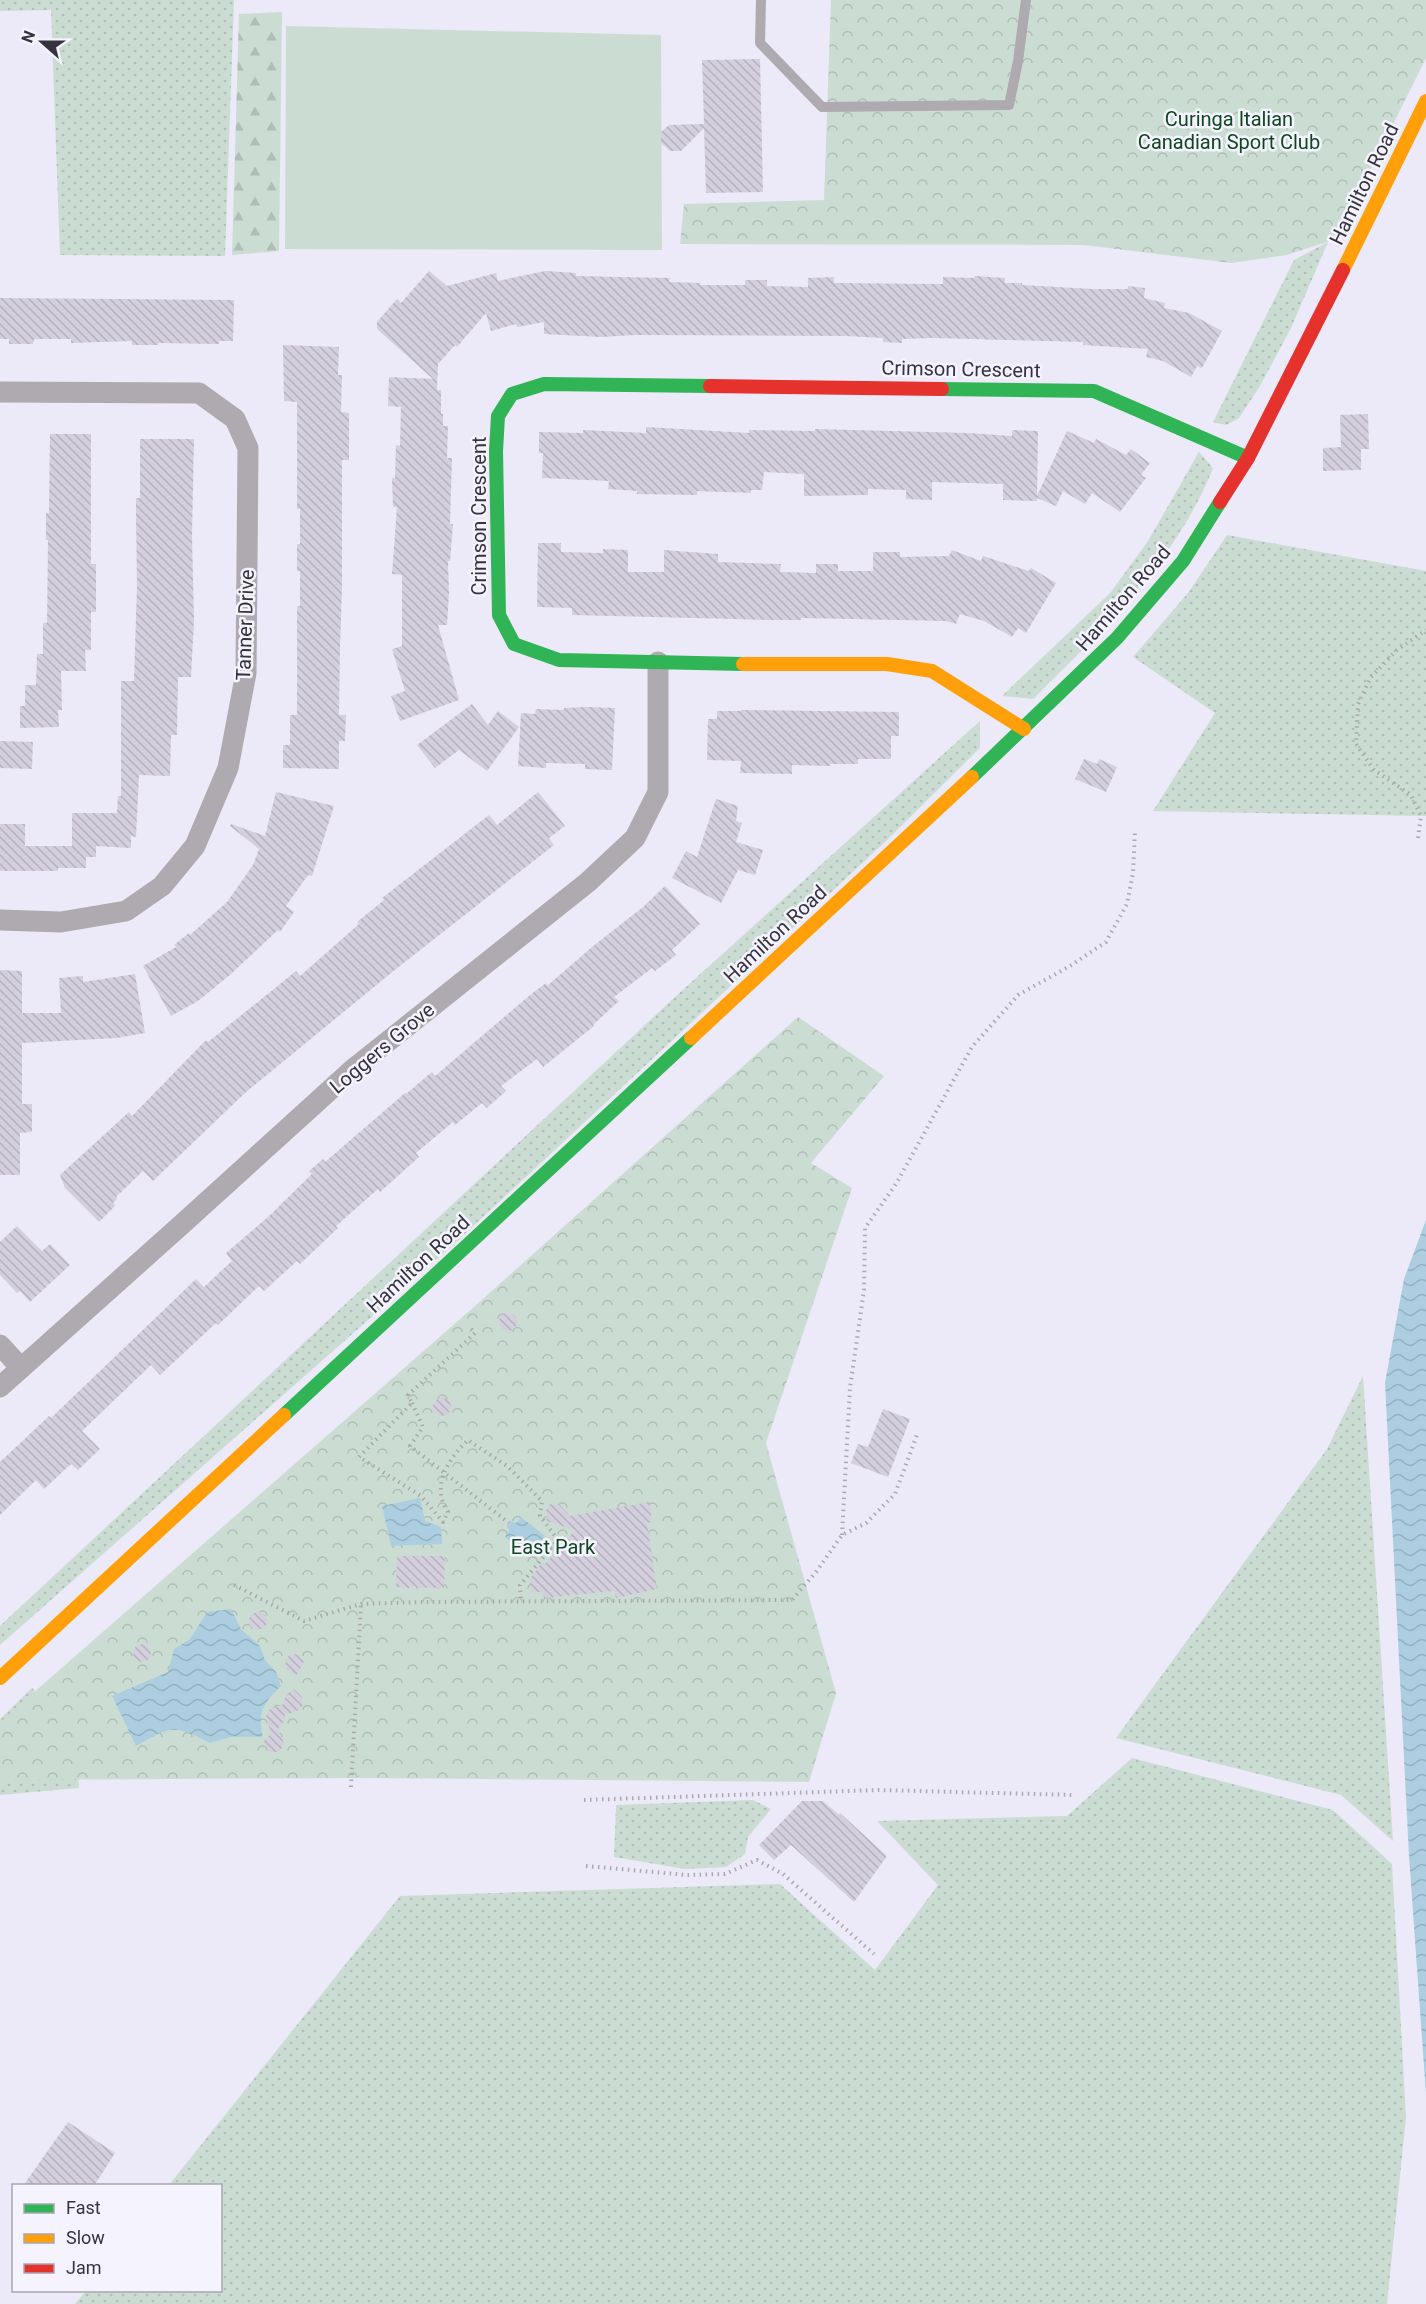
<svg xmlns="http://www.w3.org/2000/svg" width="1426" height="2304" font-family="Roboto,sans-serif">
	<defs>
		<pattern id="grass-dots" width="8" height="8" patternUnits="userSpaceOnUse" patternTransform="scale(1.5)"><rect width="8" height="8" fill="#cbddd3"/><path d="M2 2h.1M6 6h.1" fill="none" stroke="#afbeb6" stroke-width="1.8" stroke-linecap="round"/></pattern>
		<pattern id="forest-firs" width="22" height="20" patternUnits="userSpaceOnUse" patternTransform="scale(1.5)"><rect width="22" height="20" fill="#cbddd3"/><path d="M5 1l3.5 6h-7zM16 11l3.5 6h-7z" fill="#afbeb6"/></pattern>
		<pattern id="park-crowns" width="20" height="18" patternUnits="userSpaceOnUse" patternTransform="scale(1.5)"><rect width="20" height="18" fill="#cbddd3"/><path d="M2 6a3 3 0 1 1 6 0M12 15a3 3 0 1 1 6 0" fill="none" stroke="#afbeb6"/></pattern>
		<pattern id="water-waves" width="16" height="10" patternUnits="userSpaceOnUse" patternTransform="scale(1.5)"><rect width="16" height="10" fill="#accee0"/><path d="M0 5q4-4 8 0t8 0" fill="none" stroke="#95b1c1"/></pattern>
		<pattern id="building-back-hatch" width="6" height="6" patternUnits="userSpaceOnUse" patternTransform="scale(1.5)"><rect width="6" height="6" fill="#d4cfdd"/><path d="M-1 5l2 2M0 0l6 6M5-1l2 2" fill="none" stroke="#b7b2bf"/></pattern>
	</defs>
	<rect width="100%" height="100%" fill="#ece9f8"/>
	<g fill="url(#grass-dots)">
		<path d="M 0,0 L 234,0 L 225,256 L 60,255 L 51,10 L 0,11 Z"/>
		<path d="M 1328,242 L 1291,328 L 1260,386 L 1239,418 L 1226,425 L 1213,422 L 1294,260 Z"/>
		<path d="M 1199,452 L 1213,468 C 1178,558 1100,633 1033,699 L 1002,696 L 1111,592 L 1148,541 Z"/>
		<path d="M 1227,535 L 1426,571 L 1426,816 L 1153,811 L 1215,713 L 1133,657 L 1188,593 Z"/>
		<path d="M 980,721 L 980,748 L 887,840 L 453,1245 L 0,1645 L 0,1626 L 675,997 Z"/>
		<path d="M 1363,1376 L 1393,1841 L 1341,1795 L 1116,1738 L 1327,1449 Z"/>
		<path d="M 32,1688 L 53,1709 L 77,1758 L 79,1788 L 0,1795 L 0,1719 Z"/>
		<path d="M 1132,1758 L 1333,1810 L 1392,1864 L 1406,2117 L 1387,2304 L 75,2304 L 86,2291 L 220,2290 L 220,2186 L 169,2185 L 400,1896 L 780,1884 L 875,1970 L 938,1885 L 877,1821 L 1067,1816 Z"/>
		<path d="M 753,1800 L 771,1809 L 748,1837 L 745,1854 L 726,1867 L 685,1869 L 614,1857 L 616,1805 Z"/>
	</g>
	<path fill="url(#forest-firs)" d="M 282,12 L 279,251 L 232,255 L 239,14 Z"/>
	<g fill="url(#park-crowns)">
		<path d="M 831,0 L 1426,0 L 1426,58 L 1336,239 L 1287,255 L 1231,263 L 1084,245 L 680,244 L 684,204 L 824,200 Z"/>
		<path d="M 798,1017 L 884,1076 L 811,1163 L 852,1188 L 766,1443 L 836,1693 L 809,1782 L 366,1778 L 0,1780 L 0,1722 L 475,1306 Z"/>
	</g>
	<path fill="#cbddd3" d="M 286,26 L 661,35 L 662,250 L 285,249 Z"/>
	<g fill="url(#water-waves)">
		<path d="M 1426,1220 L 1426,2094 L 1409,1856 L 1385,1383 L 1404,1279 Z"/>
		<path d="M 420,1498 L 425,1521 L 441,1527 L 442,1544 L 391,1546 L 382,1506 Z"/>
		<path d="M 521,1517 L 545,1536 L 540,1541 L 543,1547 L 539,1552 L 533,1550 L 529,1556 L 505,1537 L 509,1531 L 507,1526 L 510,1521 L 516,1523 Z"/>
		<path d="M 231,1609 L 241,1629 L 260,1646 L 265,1660 L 276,1672 L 281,1686 C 263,1704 257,1712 263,1737 L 231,1737 L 210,1743 C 172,1724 172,1726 136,1746 L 112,1696 L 168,1672 L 174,1649 L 190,1639 L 207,1612 Z"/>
	</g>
	<g fill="url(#building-back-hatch)">
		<path d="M 760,59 L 763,192 L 706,193 L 704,128 L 681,151 L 670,151 L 661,143 L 661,132 L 669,125 L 704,124 L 702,60 Z"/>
		<path d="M 429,271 L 447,286 L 496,273 L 498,281 L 545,271 L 576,273 L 576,276 L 670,278 L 669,282 L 700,283 L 700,285 L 745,285 L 745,280 L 767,280 L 767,286 L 808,287 L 808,278 L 834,277 L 834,283 L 943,284 L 943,277 L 974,278 L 975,276 L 1005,278 L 1005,283 L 1022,283 L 1022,285 L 1092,289 L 1128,289 L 1128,286 L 1145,288 L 1144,298 L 1165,303 L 1164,308 L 1189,313 L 1222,331 L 1202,368 L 1197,366 L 1191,377 L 1163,361 L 1146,357 L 1148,349 L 1083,345 L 1083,342 L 932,338 L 902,339 L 902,343 L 883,342 L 883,338 L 846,336 L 635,335 L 601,337 L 544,334 L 544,322 L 517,327 L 516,324 L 491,331 L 486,313 L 457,347 L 455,345 L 438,364 L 437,390 L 441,390 L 441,414 L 443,414 L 443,426 L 448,426 L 447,458 L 452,458 L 450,524 L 453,524 L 450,561 L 448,561 L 449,594 L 447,625 L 438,625 L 459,700 L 400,721 L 391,696 L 405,691 L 392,649 L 402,646 L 402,575 L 392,574 L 397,507 L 393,507 L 392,478 L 395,478 L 396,445 L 400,446 L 401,407 L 388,406 L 389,377 L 433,379 L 377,329 L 377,322 L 397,299 L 401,303 Z"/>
		<path d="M 0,298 L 234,300 L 233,341 L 219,341 L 219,344 L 158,343 L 158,345 L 132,345 L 132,341 L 71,343 L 71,339 L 34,339 L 33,344 L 9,344 L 9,339 L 0,339 Z"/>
		<path d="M 283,345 L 339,347 L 338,375 L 342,375 L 341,412 L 349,413 L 349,460 L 342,460 L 342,587 L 340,648 L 339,715 L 346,715 L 345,741 L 339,741 L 339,769 L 283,768 L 283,745 L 290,745 L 290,715 L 297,715 L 297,606 L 300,606 L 300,571 L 297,571 L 297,544 L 300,544 L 300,509 L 297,509 L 297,402 L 284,401 Z"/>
		<path d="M 1368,414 L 1369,449 L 1361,449 L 1361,470 L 1323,471 L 1323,448 L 1341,447 L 1340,415 Z"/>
		<path d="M 646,427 L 749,433 L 749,430 L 815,431 L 815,429 L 968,433 L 1012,436 L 1012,430 L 1038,431 L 1037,496 L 1067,431 L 1094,443 L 1096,439 L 1126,455 L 1131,449 L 1150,463 L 1141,475 L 1146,478 L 1120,512 L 1092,493 L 1085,504 L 1063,491 L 1056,506 L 1037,498 L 1037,501 L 1003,500 L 1003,484 L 932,482 L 932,500 L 906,499 L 906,490 L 868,489 L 868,495 L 804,496 L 804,474 L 764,472 L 762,490 L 751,490 L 751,493 L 697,491 L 697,495 L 637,494 L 637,491 L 608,489 L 609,481 L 542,478 L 543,453 L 539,453 L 539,432 L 583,433 L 583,430 L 646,433 Z"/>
		<path d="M 50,434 L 91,434 L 91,564 L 96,564 L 96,612 L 91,612 L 91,650 L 85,650 L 86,671 L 61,671 L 62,710 L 58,710 L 59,727 L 20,728 L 20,706 L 25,706 L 25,685 L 36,685 L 37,654 L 43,654 L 43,623 L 47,623 L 48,540 L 46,540 L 46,513 L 49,513 Z"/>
		<path d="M 140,439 L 194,439 L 192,536 L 194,621 L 191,677 L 178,677 L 177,735 L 171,735 L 170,776 L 139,775 L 136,837 L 131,836 L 131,848 L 96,846 L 96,857 L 86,857 L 86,868 L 58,868 L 58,871 L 0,871 L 0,824 L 25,824 L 25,846 L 72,846 L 72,813 L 117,813 L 118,796 L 121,796 L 121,681 L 134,681 L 137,586 L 136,512 L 136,498 L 140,498 Z"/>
		<path d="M 538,543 L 561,543 L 561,552 L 603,553 L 603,549 L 628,550 L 628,572 L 664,572 L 664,550 L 718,554 L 718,562 L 781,564 L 780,572 L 816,573 L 816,564 L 838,564 L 838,571 L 873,571 L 873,552 L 900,552 L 900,557 L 949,556 L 952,550 L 981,561 L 983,556 L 1029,571 L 1031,568 L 1056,583 L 1026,633 L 1018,628 L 1012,637 L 984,621 L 960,614 L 956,624 L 946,621 L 801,618 L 801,620 L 772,620 L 572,615 L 572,608 L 537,607 Z"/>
		<path d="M 472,704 L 488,725 L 498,711 L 519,727 L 487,771 L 459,750 L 435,768 L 417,745 Z"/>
		<path d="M 588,707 L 615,708 L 612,770 L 585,769 L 585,764 L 546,763 L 546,768 L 518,766 L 521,713 L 535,714 L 536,709 L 564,710 L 564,708 Z"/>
		<path d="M 741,710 L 899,712 L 899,736 L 891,736 L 891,759 L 858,759 L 858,764 L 830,764 L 830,766 L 792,765 L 792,774 L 740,773 L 741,761 L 707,760 L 708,719 L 717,719 L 717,711 L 741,711 Z"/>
		<path d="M 0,741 L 33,742 L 32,769 L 0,768 Z"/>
		<path d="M 1084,759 L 1097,764 L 1099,759 L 1117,767 L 1106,792 L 1075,779 Z"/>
		<path d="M 276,792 L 334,806 L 312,876 L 308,875 L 286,906 L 294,912 L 280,932 L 278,930 L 231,974 L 198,1001 L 171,1016 L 143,966 L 176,947 L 174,945 L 189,933 L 190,935 L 227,902 L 253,865 L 259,849 L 230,826 L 231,824 L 265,836 Z"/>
		<path d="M 538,792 L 565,826 L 549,838 L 554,845 L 396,969 L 246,1092 L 153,1181 L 143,1171 L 116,1197 L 117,1199 L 113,1203 L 115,1206 L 99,1222 L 65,1188 L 60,1175 L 129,1112 L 132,1116 L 206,1040 L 208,1042 L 296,971 L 300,976 L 359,924 L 357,922 L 384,900 L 382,898 L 489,815 L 497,825 Z"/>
		<path d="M 716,799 L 738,806 L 736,821 L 742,823 L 736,842 L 763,850 L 755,875 L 738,870 L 721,903 L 672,878 L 686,851 L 697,857 Z"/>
		<path d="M 665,886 L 700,924 L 672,950 L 676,955 L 655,971 L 652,968 L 614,997 L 619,1001 L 593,1025 L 594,1026 L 543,1067 L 537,1059 L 501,1086 L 506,1091 L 487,1108 L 482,1103 L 455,1125 L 453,1122 L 416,1153 L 419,1157 L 380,1192 L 378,1189 L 336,1226 L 338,1228 L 300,1264 L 297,1261 L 264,1291 L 259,1286 L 218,1325 L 216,1323 L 160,1375 L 151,1365 L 82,1431 L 100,1449 L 78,1470 L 71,1464 L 44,1489 L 36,1480 L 0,1515 L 0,1462 L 49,1416 L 51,1418 L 196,1279 L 204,1287 L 232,1261 L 226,1253 L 268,1217 L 312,1174 L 309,1171 L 323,1159 L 325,1162 L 405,1093 L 406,1094 L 432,1072 L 435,1076 L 530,995 L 546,983 L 547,986 L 592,947 L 643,907 Z"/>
		<path d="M 0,970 L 22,971 L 22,1013 L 61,1013 L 59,978 L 83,976 L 83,982 L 135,974 L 145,1033 L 117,1038 L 22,1043 L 22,1104 L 32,1104 L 32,1132 L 20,1133 L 20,1175 L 0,1175 Z"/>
		<path d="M 17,1226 L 42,1251 L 50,1244 L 70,1265 L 30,1302 L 20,1291 L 17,1293 L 0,1275 L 0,1242 Z"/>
		<circle cx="508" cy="1322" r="9"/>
		<circle cx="442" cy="1407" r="9"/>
		<path d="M 883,1409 L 910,1419 L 888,1477 L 851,1463 L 858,1444 L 868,1447 Z"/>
		<path d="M 649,1502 L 652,1522 L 647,1523 L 657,1589 L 616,1598 L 614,1591 L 544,1598 L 543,1592 L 531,1592 L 530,1579 L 540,1565 L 546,1563 L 575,1530 L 544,1520 L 547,1519 L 545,1512 L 550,1504 L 560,1505 L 570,1516 Z"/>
		<path d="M 397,1556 L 445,1556 L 444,1588 L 396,1587 Z"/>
		<circle cx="258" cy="1621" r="9"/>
		<circle cx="142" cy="1653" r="9"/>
		<path d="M 294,1654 L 299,1655 L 304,1662 L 296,1676 L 287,1668 L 285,1664 L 289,1655 Z"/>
		<path d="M 294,1689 L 302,1697 L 302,1706 L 299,1710 L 285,1715 L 284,1721 L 278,1729 L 284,1743 L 282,1748 L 279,1752 L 270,1752 L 263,1742 L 271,1733 L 266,1717 L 267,1713 L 270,1709 L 284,1704 L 285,1698 Z"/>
		<path d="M 802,1801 L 823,1801 L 839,1815 L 840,1813 L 887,1856 L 854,1902 L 791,1845 L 774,1860 L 759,1845 Z"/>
		<path d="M 68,2122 L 115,2153 L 94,2186 L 23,2186 Z"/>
	</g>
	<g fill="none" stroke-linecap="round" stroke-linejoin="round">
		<g stroke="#aba8ae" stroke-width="4" stroke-dasharray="1.5 4.5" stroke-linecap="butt">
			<path d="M 1418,838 L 1421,816 L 1411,795 L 1374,770 L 1356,744 L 1358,704 L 1371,677 L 1397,650 L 1426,630"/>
			<path d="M 471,1329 L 475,1333 L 408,1395 L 412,1403 L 359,1457 L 421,1496 L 443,1522 L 448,1512 C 430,1486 449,1458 468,1440 L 507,1466 L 542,1501 L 540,1516 L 558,1540 L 520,1585 L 521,1602"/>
			<path d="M 412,1403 L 423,1427 L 410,1446 L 509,1523"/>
			<path d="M 842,1535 L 850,1388 L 864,1290 L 865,1228 L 896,1184 L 972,1047 L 1018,995 L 1070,966 L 1106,942 L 1127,904 L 1133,873 L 1135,829"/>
			<path d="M 234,1585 L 304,1621 L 361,1604 L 420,1602 L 792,1600 L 816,1572 L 842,1535 L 866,1523 L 895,1494 L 918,1432"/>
			<path d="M 351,1787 L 361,1604"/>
			<path d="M 584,1800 L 878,1790 L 1074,1795"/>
			<path d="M 586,1866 L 687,1875 L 725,1874 L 757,1860 L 783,1874 L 874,1954"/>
		</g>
		<path stroke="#afaaaf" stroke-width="10" d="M 761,0 L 760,43 L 822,107 L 1009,105 L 1018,61 L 1026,0"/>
		<g stroke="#afaaaf" stroke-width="21">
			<path d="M 0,392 L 199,393 L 235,419 L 248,448 L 246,673 L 228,768 L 195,846 L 162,886 L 126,911 L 61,922 L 0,920"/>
			<path d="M 0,1345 L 21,1368"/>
			<path d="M 0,1387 L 180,1226 L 352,1070 L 588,882 L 635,838 L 658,792 L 658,662"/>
		</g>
		<g stroke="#30b455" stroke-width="14">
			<path d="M 710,386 L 544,384 L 512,394 L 498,416 L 496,451 L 499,615 L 514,644 L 559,660 L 743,664"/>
			<path d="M 942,389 L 1094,391 L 1248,458"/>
			<path d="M 972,777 L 1117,638 L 1183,561 L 1220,502"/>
			<path d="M 284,1415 L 691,1038"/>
		</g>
		<g stroke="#ff9f0a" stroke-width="14">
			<path d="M 1343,270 L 1426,101"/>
			<path d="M 743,664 L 887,664 L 932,671 L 1024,729"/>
			<path d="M 691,1038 L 972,777"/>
			<path d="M 0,1678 L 284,1415"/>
		</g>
		<g stroke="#e5322d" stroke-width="14">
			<path d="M 710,386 L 942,389"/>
			<path d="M 1220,502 L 1248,458 L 1343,270"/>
		</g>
	</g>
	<g text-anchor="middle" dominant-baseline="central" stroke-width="5" stroke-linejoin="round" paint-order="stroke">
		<g font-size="20" fill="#0f471e" stroke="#f5f3fe">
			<text x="1229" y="119">Curinga Italian<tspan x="1229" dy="23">Canadian Sport Club</tspan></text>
			<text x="553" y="1547">East Park</text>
		</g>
		<g font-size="20" fill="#35333e" stroke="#f5f3fe">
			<text transform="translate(1364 184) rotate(-64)">Hamilton Road</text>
			<text transform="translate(961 369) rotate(1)">Crimson Crescent</text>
			<text transform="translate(479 516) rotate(-90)">Crimson Crescent</text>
			<text transform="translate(1123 598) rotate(-49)">Hamilton Road</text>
			<text transform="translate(245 625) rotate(-88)">Tanner Drive</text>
			<text transform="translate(775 934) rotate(-43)">Hamilton Road</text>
			<text transform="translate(382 1048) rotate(-40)">Loggers Grove</text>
			<text transform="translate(418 1264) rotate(-43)">Hamilton Road</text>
		</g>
	</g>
	<rect x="12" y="2184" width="210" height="108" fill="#f5f3fe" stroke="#a8a6b1" stroke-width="1.5"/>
	<rect x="24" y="2204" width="30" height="9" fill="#30b455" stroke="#a8a6b1" stroke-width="1.5"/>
	<text x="66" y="2214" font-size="18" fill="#35333e">Fast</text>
	<rect x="24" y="2234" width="30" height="9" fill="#ff9f0a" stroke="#a8a6b1" stroke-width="1.5"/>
	<text x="66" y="2244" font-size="18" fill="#35333e">Slow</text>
	<rect x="24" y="2264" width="30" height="9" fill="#e5322d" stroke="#a8a6b1" stroke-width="1.5"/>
	<text x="66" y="2274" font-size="18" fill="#35333e">Jam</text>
	<g transform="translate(42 42) rotate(291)" stroke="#f5f3fe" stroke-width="4.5" paint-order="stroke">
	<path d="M0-4.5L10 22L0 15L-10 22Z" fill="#35333e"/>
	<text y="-9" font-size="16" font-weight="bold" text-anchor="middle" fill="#35333e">N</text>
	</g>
</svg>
